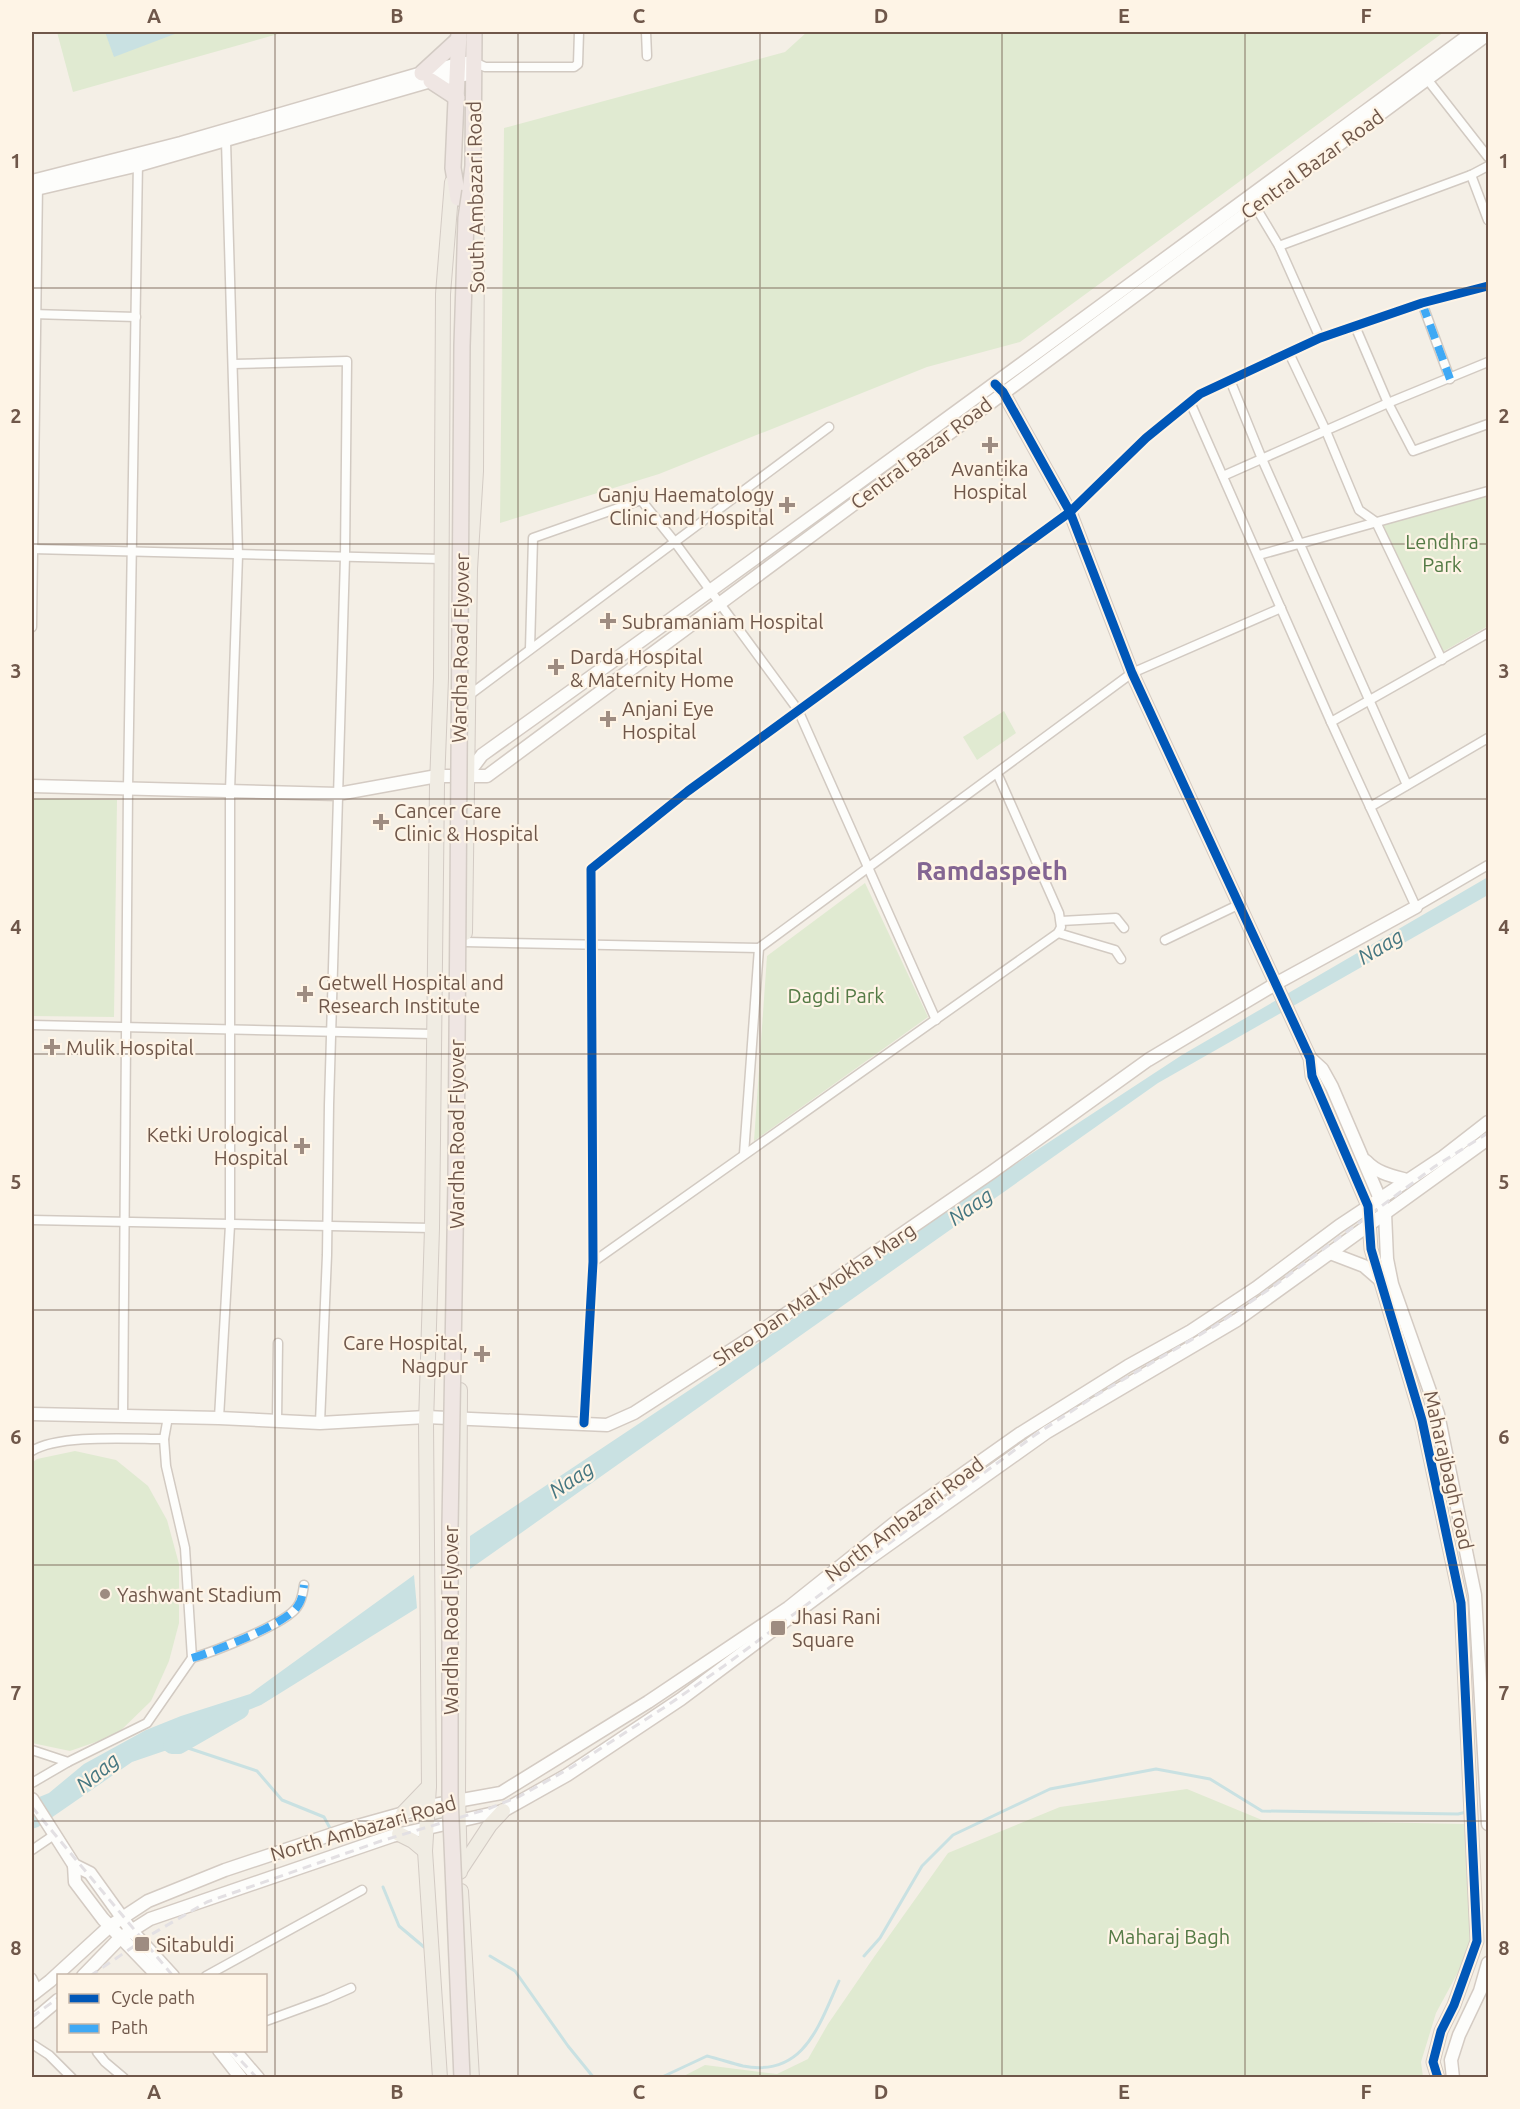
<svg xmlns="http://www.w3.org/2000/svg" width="1520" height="2109" font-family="Ubuntu,sans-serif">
	<rect width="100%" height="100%" fill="#f4efe6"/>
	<g fill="#e0ead1">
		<path d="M 57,32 L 285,32 L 73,92 Z"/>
		<path d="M 807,32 L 1444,32 L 1020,342 L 927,367 L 659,474 L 500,523 L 504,128 L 785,52 Z"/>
		<path d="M 1488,491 L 1488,626 L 1439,654 L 1376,522 Z"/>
		<path d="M 1004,711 L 1016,733 L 977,760 L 963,737 Z"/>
		<path d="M 32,799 L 117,800 L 114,1017 L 32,1016 Z"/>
		<path d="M 865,883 L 928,1017 L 754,1141 L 767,956 Z"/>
		<path d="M 75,1451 L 116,1460 L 148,1486 L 167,1520 L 179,1564 L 179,1623 L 169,1661 L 151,1701 L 116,1735 L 70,1751 L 32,1743 L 32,1463 L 37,1459 Z"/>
		<path d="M 1187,1789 L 1262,1820 L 1467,1824 L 1470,1950 L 1436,2013 L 1421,2062 L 1423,2077 L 680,2078 L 705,2065 L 777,2074 L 808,2059 L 828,2024 L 874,1957 L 948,1853 L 1060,1807 Z"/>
	</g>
	<g fill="#c9e1e2">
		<path d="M 105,32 L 180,32 L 114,57 Z"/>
		<path d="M 1488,877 L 1488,895 L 1158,1083 L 470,1569 L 470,1536 L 727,1365 L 982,1186 L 1182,1055 Z"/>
		<path d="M 414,1575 L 417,1608 L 261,1705 L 211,1725 L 176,1747 L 132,1762 L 38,1827 L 32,1829 L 32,1800 L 49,1793 L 84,1764 L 146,1730 L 181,1716 L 250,1694 Z"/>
	</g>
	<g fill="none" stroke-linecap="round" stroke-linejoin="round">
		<g stroke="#c9e1e2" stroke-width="3">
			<path d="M 179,1745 L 257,1771 L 282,1800 L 324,1817 L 331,1830"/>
			<path d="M 383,1887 L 399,1926 L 424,1947"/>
			<path d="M 490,1956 L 515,1971 L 568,2046 L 594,2078"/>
			<path d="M 864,1956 L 880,1938 L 922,1866 L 953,1835 L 1050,1789 L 1156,1769 L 1210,1779 L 1262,1811 L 1458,1814 L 1467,1812"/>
			<path d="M 660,2078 L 707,2056 C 719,2059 731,2063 743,2066 C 804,2078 819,2025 839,1981"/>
		</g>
		<path stroke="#c9e1e2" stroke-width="18" d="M 172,1745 L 179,1745 L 240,1710"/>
		<defs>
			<g id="street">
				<path d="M 646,32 L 647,56"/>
				<path d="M 474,62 L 485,67 L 574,67 L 578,64 L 579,32"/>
				<path d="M 1427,79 L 1488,157"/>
				<path d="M 1471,175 L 1488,220"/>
				<path d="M 1255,206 L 1279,246 L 1320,338"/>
				<path d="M 1279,246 L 1471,175 L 1488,166"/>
				<path d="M 1422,303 L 1450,379"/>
				<path d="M 32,314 L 136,317"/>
				<path d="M 1355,326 L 1388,403 L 1413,451 L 1488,424"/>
				<path d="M 1289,353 L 1326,431 L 1359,510 L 1376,522 L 1442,660"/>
				<path d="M 233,364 L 347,361 L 345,557 L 329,1105 L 327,1255 L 320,1423"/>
				<path d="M 1230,380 L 1262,459 L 1407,785"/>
				<path d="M 1190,402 L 1331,722 L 1416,907 L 1488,865"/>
				<path d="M 1223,476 L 1388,403 L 1488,362"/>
				<path d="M 32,549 L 442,559"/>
				<path d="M 1259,555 L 1488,491"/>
				<path d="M 32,627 L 38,184"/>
				<path d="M 530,649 L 533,538 L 641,500 L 674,541 L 798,710 L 936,1020"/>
				<path d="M 468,696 L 829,427"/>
				<path d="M 1331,722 L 1488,633"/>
				<path d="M 1370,807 L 1488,738"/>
				<path d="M 1061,921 L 1116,918 L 1124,928"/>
				<path d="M 1058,933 L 1115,950 L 1121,959"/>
				<path d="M 1165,940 L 1240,904"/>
				<path d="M 465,942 L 759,948"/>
				<path d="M 32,1025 L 433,1034"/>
				<path d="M 744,1154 L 759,948 L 1132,673 L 1281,608"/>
				<path d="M 32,1220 L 432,1228"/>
				<path d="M 593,1262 L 1058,933 L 1061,927 L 1059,913 L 997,773"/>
				<path d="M 123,1416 L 128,788 L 138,161"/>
				<path d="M 219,1418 L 230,1225 L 230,791 L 238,555 L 226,141"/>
				<path d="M 277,1421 L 278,1343"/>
				<path d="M 584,1423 L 593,1262 L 591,869 L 688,791 L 1070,512 L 1146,438 L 1200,394 L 1320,338 L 1422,303 L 1488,286"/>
				<path d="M 32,1451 C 58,1434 131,1439 164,1439"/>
				<path d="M 192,1658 C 213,1652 286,1624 297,1607 C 302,1601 303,1592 304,1585"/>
				<path d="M 32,1750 L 68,1762"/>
				<path d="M 32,1783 L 68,1762 L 147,1723 L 192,1658 L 185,1548 L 166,1466 L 164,1439 L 168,1417"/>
				<path d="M 32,1850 L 54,1835"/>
				<path d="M 206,1976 L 362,1890"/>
				<path d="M 32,1978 L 38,1990"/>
				<path d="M 266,2021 L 326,1999 L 351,1988"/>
				<path d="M 32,2044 L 49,2055 L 72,2078"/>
				<path d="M 98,2050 L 97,2052 L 105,2062 L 124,2078"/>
			</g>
			<g id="secondary">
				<path d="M 32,181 L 181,143 L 422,73 L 458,64 L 474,62"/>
				<path d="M 32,190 L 139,165 L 431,81 L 474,73"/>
				<path d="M 995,384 L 1003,392 L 1070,512 L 1132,673 L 1310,1058 L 1312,1076 L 1368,1206 L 1371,1249 L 1422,1420 L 1461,1603 L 1477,1941 L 1454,2005 L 1441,2031 L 1433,2062 L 1438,2078"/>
				<path d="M 467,775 L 482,755 C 815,517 1144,274 1473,32"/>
				<path d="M 32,786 L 338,794 L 437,776 L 487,776 L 1488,34"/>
				<path d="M 1310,1058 L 1322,1069 L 1332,1087 L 1380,1199 L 1385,1213 L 1387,1259 L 1392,1284 L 1438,1414 L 1475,1595 L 1488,1824"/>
				<path d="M 1366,1161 C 1377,1173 1392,1176 1407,1180"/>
				<path d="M 1330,1253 L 1364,1266 L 1379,1279"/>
				<path d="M 32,1414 L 219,1418 L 320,1423 L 426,1417 L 607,1425 L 634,1413 L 764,1329 L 992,1172 L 1148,1060 L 1277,983 L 1416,907"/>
				<path d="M 32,1799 L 74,1865 L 90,1873 L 131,1930 L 173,1976"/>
				<path d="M 74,1865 L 75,1882 L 103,1919 L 158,1976"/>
				<path d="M 83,1976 L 120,1938 L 150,1919 L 392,1836 L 503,1811 L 567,1775 L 681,1699 L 860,1565 L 1047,1432 L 1237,1320 L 1488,1139"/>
				<path d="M 32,1995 L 50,1981 L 110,1926 L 148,1901 L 225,1870 L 354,1827 L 429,1806 L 501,1793 L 648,1702 L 788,1608 L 902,1517 L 1021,1433 L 1128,1366 L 1191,1331 L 1256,1288 L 1339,1226 L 1443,1157 L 1488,1122"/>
				<path d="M 32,2022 L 58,2000"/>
				<path d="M 219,2050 L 241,2078"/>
				<path d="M 234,2050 L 258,2078"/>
				<path d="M 1453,2078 L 1451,2060 L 1459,2035 L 1480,1991 L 1488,1963"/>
			</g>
			<g id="primary">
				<path d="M 465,933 L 470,569 L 476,471 L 477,218 L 475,184"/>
				<path d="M 460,1390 L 458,1793 L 460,1872"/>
				<path d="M 403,1813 L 429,1786"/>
				<path d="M 399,1834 L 413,1841 L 425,1851"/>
				<path d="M 461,1869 L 490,1825 L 503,1811"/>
				<path d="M 461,1891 L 472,2078"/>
				<path d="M 440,2078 L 425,1851 L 429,1786 L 426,1423 L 432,1228 L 437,785 L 441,678 L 443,294 L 452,182"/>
			</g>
			<g id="highway">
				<path d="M 422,73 L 459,39"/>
				<path d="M 431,81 L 457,98"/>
				<path d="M 470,191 L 473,166 L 474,32"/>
				<path d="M 458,198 L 453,168 L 459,32"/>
			</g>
		</defs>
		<use href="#street" stroke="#d2cac2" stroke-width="11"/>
		<use href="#secondary" stroke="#d4cbc3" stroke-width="15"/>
		<use href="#primary" stroke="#d3cbc4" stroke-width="16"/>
		<use href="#highway" stroke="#d3cbc4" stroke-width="18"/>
		<use href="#street" stroke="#fdfdfb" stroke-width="8"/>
		<use href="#secondary" stroke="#fdfdfb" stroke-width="12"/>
		<use href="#primary" stroke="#f0ece3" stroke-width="14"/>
		<use href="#highway" stroke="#efe6e3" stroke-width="15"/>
		<g stroke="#e3e0e3" stroke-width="3" stroke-dasharray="9 6" stroke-linecap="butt">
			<path d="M 32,1807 L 173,1976"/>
			<path d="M 90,1976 L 152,1934 L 207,1902 L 381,1841 L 488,1809 L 520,1796 L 572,1767 L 668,1705 L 724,1666 L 1035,1435 L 1095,1396 L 1215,1326 L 1274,1286 L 1434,1167 L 1488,1133"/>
			<path d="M 32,2017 L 58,1998"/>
			<path d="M 231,2050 L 257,2078"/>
		</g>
		<defs>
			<path id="highway-bridge" d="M 462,2078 L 450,1796 L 450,1526 L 456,1180 L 462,346 L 466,218 L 470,191"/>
		</defs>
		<use href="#highway-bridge" stroke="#d3cbc4" stroke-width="18" stroke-linecap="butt"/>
		<use href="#highway-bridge" stroke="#efe6e3" stroke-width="15"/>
		<g stroke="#3fa9f5" stroke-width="8" stroke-dasharray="15 8" stroke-linecap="butt">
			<path d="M 1422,303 L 1450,379"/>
			<path d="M 192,1658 C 213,1652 286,1624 297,1607 C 302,1601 303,1592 304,1585"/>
		</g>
		<defs>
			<g id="cycleway">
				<path d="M 995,384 L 1003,392 L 1070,512 L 1132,673 L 1310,1058 L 1312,1076 L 1368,1206 L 1371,1249 L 1422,1420 L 1461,1603 L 1477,1941 L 1454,2005 L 1441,2031 L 1433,2062 L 1438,2078"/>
				<path d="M 584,1423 L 593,1262 L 591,869 L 688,791 L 1070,512 L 1146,438 L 1200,394 L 1320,338 L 1422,303 L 1488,286"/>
			</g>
		</defs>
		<use href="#cycleway" stroke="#fef4e6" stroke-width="13"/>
		<use href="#cycleway" stroke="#0057b8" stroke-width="9"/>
	</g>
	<path fill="none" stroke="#6f574a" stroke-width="1.5" stroke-opacity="0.55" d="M 275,32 L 275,2078M 518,32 L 518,2078M 760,32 L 760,2078M 1002,32 L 1002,2078M 1245,32 L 1245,2078M 32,288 L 1488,288M 32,544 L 1488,544M 32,799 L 1488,799M 32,1054 L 1488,1054M 32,1310 L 1488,1310M 32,1565 L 1488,1565M 32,1821 L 1488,1821"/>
	<g fill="#9e8c81" stroke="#fef4e6" stroke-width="2">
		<path d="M987 436h6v6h6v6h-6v6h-6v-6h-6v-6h6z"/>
		<path d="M784 496h6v6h6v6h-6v6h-6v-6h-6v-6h6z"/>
		<path d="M605 612h6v6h6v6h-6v6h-6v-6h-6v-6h6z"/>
		<path d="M553 658h6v6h6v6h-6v6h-6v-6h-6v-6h6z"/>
		<path d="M605 710h6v6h6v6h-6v6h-6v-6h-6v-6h6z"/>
		<path d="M378 813h6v6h6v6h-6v6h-6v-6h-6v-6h6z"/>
		<path d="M302 985h6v6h6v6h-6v6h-6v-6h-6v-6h6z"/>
		<path d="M49 1038h6v6h6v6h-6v6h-6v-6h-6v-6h6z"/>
		<path d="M299 1137h6v6h6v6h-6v6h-6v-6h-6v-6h6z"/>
		<path d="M479 1345h6v6h6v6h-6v6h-6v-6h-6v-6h6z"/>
		<circle cx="105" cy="1594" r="6"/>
		<rect x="770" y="1620" width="16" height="16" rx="3"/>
		<rect x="134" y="1936" width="16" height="16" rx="3"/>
	</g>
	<g text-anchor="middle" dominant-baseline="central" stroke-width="4.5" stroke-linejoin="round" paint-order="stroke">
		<g font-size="20" fill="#6f574a" stroke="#fef4e6">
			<text transform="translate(1312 164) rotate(-36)">Central Bazar Road</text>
			<text transform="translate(475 197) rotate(-91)">South Ambazari Road</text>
			<text transform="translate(921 453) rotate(-37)">Central Bazar Road</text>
			<text transform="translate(460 648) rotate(-89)">Wardha Road Flyover</text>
			<text transform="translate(456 1134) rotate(-90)">Wardha Road Flyover</text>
			<text transform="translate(814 1294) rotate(-34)">Sheo Dan Mal Mokha Marg</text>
			<text transform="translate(1449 1470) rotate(77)">Maharajbagh road</text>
			<text transform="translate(904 1519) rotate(-37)">North Ambazari Road</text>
			<text transform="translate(450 1620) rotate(-90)">Wardha Road Flyover</text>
			<text transform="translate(363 1828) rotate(-16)">North Ambazari Road</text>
		</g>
		<g font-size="20" fill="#6f574a" stroke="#fef4e6" text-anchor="start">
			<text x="990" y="468" text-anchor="middle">Avantika<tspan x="990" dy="23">Hospital</tspan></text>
			<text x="774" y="494" text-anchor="end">Ganju Haematology<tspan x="774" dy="23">Clinic and Hospital</tspan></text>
			<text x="622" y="621">Subramaniam Hospital</text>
			<text x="570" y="656">Darda Hospital<tspan x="570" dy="23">&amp; Maternity Home</tspan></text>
			<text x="622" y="708">Anjani Eye<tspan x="622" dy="23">Hospital</tspan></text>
			<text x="394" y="810">Cancer Care<tspan x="394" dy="23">Clinic &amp; Hospital</tspan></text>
			<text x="318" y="982">Getwell Hospital and<tspan x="318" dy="23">Research Institute</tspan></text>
			<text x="66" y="1047">Mulik Hospital</text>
			<text x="288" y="1134" text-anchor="end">Ketki Urological<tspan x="288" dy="23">Hospital</tspan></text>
			<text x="468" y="1342" text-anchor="end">Care Hospital,<tspan x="468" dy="23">Nagpur</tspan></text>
			<text x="117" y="1594">Yashwant Stadium</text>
			<text x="792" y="1616">Jhasi Rani<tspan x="792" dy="23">Square</tspan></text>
			<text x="156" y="1944">Sitabuldi</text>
		</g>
		<g font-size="20" fill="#547a45" stroke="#fef4e6">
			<text x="1442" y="541">Lendhra<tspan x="1442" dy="23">Park</tspan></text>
			<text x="836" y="995">Dagdi Park</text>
			<text x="1169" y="1936">Maharaj Bagh</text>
		</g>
		<g font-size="21" font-style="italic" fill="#467781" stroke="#fef4e6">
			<text transform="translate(1380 946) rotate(-31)">Naag</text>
			<text transform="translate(970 1206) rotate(-35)">Naag</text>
			<text transform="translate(571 1479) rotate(-34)">Naag</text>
			<text transform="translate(97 1772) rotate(-39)">Naag</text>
		</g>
		<g font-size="26" font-weight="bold" fill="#836592" stroke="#fef4e6">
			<text x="992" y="870">Ramdaspeth</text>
		</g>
	</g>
	<rect width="1520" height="2109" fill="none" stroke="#fef4e6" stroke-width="66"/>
	<rect x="57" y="1974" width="210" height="78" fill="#fef4e6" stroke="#c5b5a8" stroke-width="1.5"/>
	<rect x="69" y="1994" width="30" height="9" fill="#0057b8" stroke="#c5b5a8" stroke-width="1.5"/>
	<text x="111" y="2004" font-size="18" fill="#6f574a">Cycle path</text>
	<rect x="69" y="2024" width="30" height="9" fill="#3fa9f5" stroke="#c5b5a8" stroke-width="1.5"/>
	<text x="111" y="2034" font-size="18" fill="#6f574a">Path</text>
	<rect x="33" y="33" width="1454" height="2043" fill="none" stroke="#6f574a" stroke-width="2"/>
	<g font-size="20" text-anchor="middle" font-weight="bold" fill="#6f574a">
		<text x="154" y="23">A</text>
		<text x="397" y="23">B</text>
		<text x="639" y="23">C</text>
		<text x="881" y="23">D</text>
		<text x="1124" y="23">E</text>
		<text x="1366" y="23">F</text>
		<text x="16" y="168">1</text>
		<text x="1504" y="168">1</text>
		<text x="16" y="423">2</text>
		<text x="1504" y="423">2</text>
		<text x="16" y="678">3</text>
		<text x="1504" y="678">3</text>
		<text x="16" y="934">4</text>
		<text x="1504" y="934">4</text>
		<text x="16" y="1189">5</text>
		<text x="1504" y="1189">5</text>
		<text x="16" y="1444">6</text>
		<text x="1504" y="1444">6</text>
		<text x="16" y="1700">7</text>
		<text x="1504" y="1700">7</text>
		<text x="16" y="1955">8</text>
		<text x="1504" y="1955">8</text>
		<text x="154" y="2099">A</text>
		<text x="397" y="2099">B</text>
		<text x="639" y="2099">C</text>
		<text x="881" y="2099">D</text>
		<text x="1124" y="2099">E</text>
		<text x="1366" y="2099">F</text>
	</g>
</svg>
